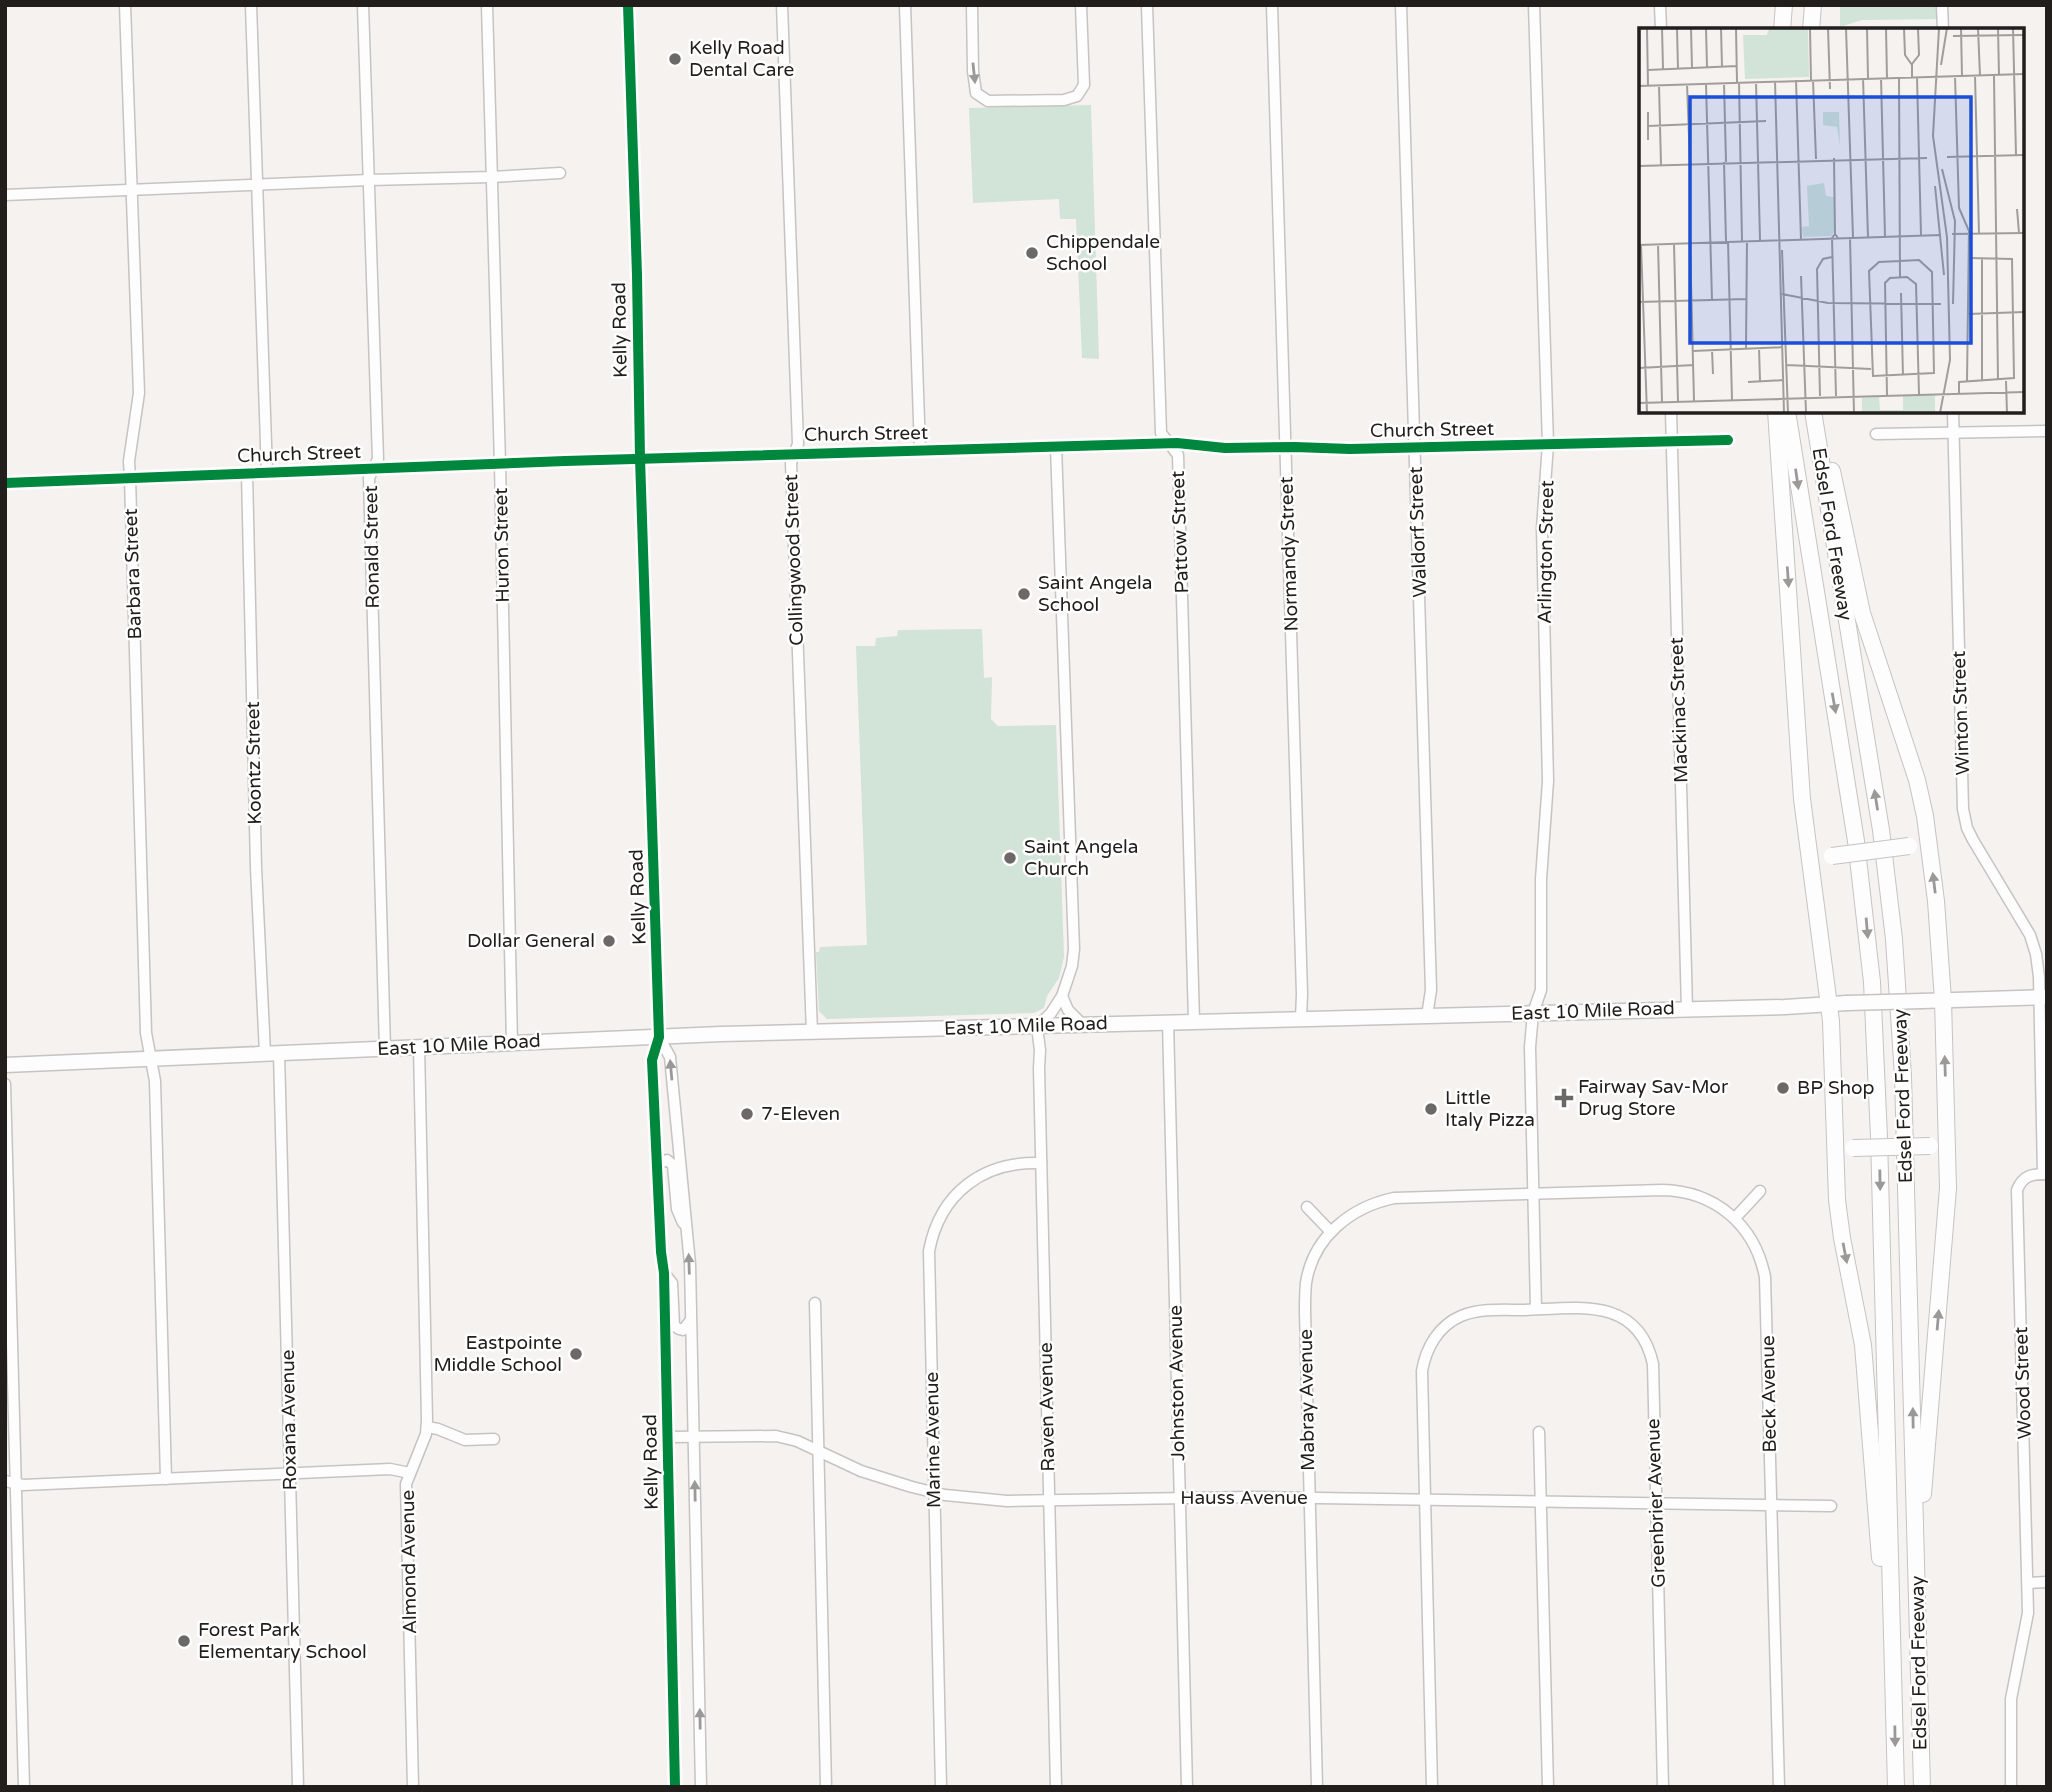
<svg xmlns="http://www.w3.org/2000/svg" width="2052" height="1792" font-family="'Varela Round',sans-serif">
	<rect width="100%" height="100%" fill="#f6f2f0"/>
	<g fill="#d2e3d7">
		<path d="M 1840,5 L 1948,5 L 1948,19 L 1862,20 L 1840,27 Z"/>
		<path d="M 1091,105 L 1099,359 L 1082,358 L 1076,219 L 1060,219 L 1059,199 L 973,203 L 969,108 Z"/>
		<path d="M 982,629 L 984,678 L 992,677 L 991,719 L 998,726 L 1056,725 L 1064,957 L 1059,978 L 1047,996 L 1044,1008 L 1034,1013 L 827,1019 L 819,1011 L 816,952 L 819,952 L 820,947 L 867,945 L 856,646 L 875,646 L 876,638 L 897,636 L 898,630 Z"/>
	</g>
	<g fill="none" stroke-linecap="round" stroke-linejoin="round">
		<defs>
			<g id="minor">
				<path d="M 125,5 L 139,393 L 129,461 L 130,478 L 146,1033 L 155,1081 L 166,1479"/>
				<path d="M 251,5 L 267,473"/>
				<path d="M 363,5 L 378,459 L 369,478 L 385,1049"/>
				<path d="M 487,5 L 500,464 L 512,1044"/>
				<path d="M 628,5 L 637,275 L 640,458 L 659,1037 L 652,1060 L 661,1252 L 664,1273 L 675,1787"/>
				<path d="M 782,5 L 798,444 L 791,463 L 812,1033"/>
				<path d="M 905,5 L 920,451"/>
				<path d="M 972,5 L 973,71 L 976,93 L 988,101 L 1064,100 L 1077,96 L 1084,85 L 1081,5"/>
				<path d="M 1147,5 L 1161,433 L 1178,455 L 1194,1021"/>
				<path d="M 1272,5 L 1302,994 L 1301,1018"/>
				<path d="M 1401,5 L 1431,990 L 1427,1016"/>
				<path d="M 1534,5 L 1548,444 L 1542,528 L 1548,781 L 1541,879 L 1541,990 L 1533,1013 L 1530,1047 L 1536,1309"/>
				<path d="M 1660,5 L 1661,30"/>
				<path d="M 1942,5 L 1943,30"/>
				<path d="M 5,195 L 369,180 L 491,177 L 560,173"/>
				<path d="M 1671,411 L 1687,1009"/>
				<path d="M 1953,411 L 1963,809 L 1967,828 L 1973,840 L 2030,935 L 2036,954 L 2039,977 L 2043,1174"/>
				<path d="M 1876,434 L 2047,431"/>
				<path d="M 1056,447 L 1074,949 L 1072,966 L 1062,996"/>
				<path d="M 247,473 L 256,868 L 265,1053"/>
				<path d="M 5,483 L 565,461 L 1177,443 L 1225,448 L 1295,447 L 1350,449 L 1728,440"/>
				<path d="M 1168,1022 L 1187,1787"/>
				<path d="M 659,1037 L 670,1057 L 690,1264 L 701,1787"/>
				<path d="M 279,1053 L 298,1787"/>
				<path d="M 5,1084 L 24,1787"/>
				<path d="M 658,1164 L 667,1160 L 673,1165 L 677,1209 L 683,1223"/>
				<path d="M 1307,1207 L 1331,1232"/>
				<path d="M 1735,1218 L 1760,1191"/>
				<path d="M 664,1273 L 672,1283 L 674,1326 L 679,1329 L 683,1330 L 690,1321"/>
				<path d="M 815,1303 L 826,1787"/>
				<path d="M 427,1427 L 438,1429 L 465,1440 L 494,1439"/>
				<path d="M 1539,1432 L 1548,1787"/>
				<path d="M 668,1437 L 776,1436 L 797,1441 L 861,1471 L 912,1487 L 945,1495 L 1007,1501 L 1251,1497 L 1831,1506"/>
				<path d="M 5,1481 L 23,1485 L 390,1469 L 410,1473"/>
				<path d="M 2028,1583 L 2047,1582"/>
				<path d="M 413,1787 L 406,1484 L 426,1434 L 427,1420 L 419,1047"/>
				<path d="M 941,1787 L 929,1251 C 940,1193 983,1161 1041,1163"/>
				<path d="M 1056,1787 L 1039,1068 L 1040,1050 L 1037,1027 L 1051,1013 L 1062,996 L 1068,1010 L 1083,1025"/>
				<path d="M 1317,1787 L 1305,1311 C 1305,1302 1305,1292 1306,1283 C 1313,1237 1351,1207 1394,1198 L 1662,1190 C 1715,1191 1755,1225 1765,1277 L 1779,1787"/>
				<path d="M 1432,1787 L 1422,1371 C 1426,1348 1438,1326 1461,1316 C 1480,1308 1504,1310 1525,1310 C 1578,1308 1638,1296 1653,1364 L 1663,1787"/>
				<path d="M 2011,1787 L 2011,1699 L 2028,1613 L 2017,1190 C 2023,1175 2032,1174 2047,1174"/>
			</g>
			<g id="major">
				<path d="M 1922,1001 L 2047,997"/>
				<path d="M 5,1065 L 721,1034 L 1785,1007 L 1847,1003"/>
			</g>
			<g id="highway">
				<path d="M 1782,30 L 1784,5"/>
				<path d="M 1811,30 L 1813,5"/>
				<path d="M 1776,411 L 1802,799 L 1831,1021 L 1837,1200 L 1842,1238 L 1863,1345 L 1880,1558"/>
				<path d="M 1787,411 L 1856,841 L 1872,982 L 1879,1137 L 1896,1787"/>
				<path d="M 1813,411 L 1881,830 L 1894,939 L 1903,1076 L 1922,1787"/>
				<path d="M 1832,471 L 1862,613 L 1917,780 L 1925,816 L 1936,901 L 1943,1000 L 1948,1188 L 1923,1494"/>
			</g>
		</defs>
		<use href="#minor" stroke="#c6c3c1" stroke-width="13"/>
		<use href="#major" stroke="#c6c3c1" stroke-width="17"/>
		<use href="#highway" stroke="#c6c3c1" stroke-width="18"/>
		<use href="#minor" stroke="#fefdfd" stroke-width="10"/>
		<use href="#major" stroke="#fefdfd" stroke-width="14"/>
		<use href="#highway" stroke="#fefdfd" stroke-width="16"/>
		<defs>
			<path id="major-bridge" d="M 1847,1003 L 1922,1001"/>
			<g id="highway-bridge">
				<path d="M 1832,856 L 1909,846"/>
				<path d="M 1853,1148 L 1930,1146"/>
			</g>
		</defs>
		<use href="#major-bridge" stroke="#c6c3c1" stroke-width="17" stroke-linecap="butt"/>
		<use href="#highway-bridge" stroke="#c6c3c1" stroke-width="18" stroke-linecap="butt"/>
		<use href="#major-bridge" stroke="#fefdfd" stroke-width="14"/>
		<use href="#highway-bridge" stroke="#fefdfd" stroke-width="16"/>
		<defs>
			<g id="cycleway">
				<path d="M 628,5 L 637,275 L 640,458 L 659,1037 L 652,1060 L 661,1252 L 664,1273 L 675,1787"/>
				<path d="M 5,483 L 565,461 L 1177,443 L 1225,448 L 1295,447 L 1350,449 L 1728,440"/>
			</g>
		</defs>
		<use href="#cycleway" stroke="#fff" stroke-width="15"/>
		<use href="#cycleway" stroke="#00873e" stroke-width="10"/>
	</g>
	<defs><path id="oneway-solid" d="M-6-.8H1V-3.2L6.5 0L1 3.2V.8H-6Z" transform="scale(1.75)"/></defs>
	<g fill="#9b9998">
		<use href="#oneway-solid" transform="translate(974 73) rotate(84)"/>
		<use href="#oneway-solid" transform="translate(1797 479) rotate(82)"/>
		<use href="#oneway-solid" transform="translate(1788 577) rotate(86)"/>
		<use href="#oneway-solid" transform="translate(1834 703) rotate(80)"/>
		<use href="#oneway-solid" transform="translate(1876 800) rotate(-99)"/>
		<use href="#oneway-solid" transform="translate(1934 883) rotate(-97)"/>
		<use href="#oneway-solid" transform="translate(1867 928) rotate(85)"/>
		<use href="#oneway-solid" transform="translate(1945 1066) rotate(-92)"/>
		<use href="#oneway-solid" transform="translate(671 1070) rotate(-95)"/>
		<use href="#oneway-solid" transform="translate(1880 1180) rotate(89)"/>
		<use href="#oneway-solid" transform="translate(1845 1253) rotate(79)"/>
		<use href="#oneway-solid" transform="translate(689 1264) rotate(-92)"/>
		<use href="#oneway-solid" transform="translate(1938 1320) rotate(-85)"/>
		<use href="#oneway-solid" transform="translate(1913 1418) rotate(-91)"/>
		<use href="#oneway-solid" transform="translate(695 1491) rotate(-91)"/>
		<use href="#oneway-solid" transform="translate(700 1719) rotate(-91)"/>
		<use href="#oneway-solid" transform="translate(1895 1736) rotate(89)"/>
	</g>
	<g fill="#6c6866" stroke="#fff" stroke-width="2.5">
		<circle cx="675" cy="59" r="7"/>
		<circle cx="1032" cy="253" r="7"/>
		<circle cx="1024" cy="594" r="7"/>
		<circle cx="1010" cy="858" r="7"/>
		<circle cx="609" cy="941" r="7"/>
		<circle cx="1783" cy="1088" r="7"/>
		<path d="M1560.5 1087.5h7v7h7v7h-7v7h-7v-7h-7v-7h7z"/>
		<circle cx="1431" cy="1109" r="7"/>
		<circle cx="747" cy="1114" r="7"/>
		<circle cx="576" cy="1354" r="7"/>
		<circle cx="184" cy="1641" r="7"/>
	</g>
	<g text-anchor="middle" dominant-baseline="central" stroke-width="5" stroke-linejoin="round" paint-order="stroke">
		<g font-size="19" fill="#221e1c" stroke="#fff" text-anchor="start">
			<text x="689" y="48">Kelly Road<tspan x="689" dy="22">Dental Care</tspan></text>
			<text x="1046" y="242">Chippendale<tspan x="1046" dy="22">School</tspan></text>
			<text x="1038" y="583">Saint Angela<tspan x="1038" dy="22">School</tspan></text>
			<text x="1024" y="847">Saint Angela<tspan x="1024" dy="22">Church</tspan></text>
			<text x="595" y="941" text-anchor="end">Dollar General</text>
			<text x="1578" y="1087">Fairway Sav-Mor<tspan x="1578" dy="22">Drug Store</tspan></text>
			<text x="1797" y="1088">BP Shop</text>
			<text x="1445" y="1098">Little<tspan x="1445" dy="22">Italy Pizza</tspan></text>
			<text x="761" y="1114">7-Eleven</text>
			<text x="562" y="1343" text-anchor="end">Eastpointe<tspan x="562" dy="22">Middle School</tspan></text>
			<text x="198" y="1630">Forest Park<tspan x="198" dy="22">Elementary School</tspan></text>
		</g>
		<g font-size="19" fill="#221e1c" stroke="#fff">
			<text transform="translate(620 330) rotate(-91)">Kelly Road</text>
			<text transform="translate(1432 430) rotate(-1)">Church Street</text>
			<text transform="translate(866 434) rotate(-1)">Church Street</text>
			<text transform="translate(299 454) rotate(-2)">Church Street</text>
			<text transform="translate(1180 532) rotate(-92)">Pattow Street</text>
			<text transform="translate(1418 532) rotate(-92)">Waldorf Street</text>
			<text transform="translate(1832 534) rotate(81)">Edsel Ford Freeway</text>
			<text transform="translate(502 545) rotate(-91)">Huron Street</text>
			<text transform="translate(372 547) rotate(-91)">Ronald Street</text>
			<text transform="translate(1546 552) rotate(-89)">Arlington Street</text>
			<text transform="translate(1289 554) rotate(-92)">Normandy Street</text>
			<text transform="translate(794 560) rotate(-92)">Collingwood Street</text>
			<text transform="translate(133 574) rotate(-92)">Barbara Street</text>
			<text transform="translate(1679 710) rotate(-92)">Mackinac Street</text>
			<text transform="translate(1961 713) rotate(-92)">Winton Street</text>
			<text transform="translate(254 763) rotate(-91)">Koontz Street</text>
			<text transform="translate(638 897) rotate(-92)">Kelly Road</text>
			<text transform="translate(1593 1011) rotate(-2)">East 10 Mile Road</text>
			<text transform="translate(1026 1026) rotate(-2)">East 10 Mile Road</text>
			<text transform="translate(459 1045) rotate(-3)">East 10 Mile Road</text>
			<text transform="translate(1903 1096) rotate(-92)">Edsel Ford Freeway</text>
			<text transform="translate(1177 1383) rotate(-91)">Johnston Avenue</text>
			<text transform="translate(2023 1383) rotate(-92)">Wood Street</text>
			<text transform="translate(1769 1394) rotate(-91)">Beck Avenue</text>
			<text transform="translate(1307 1400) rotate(-91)">Mabray Avenue</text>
			<text transform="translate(1047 1407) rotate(-91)">Raven Avenue</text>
			<text transform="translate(289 1420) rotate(-91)">Roxana Avenue</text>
			<text transform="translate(933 1440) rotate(-91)">Marine Avenue</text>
			<text transform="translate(651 1462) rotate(-91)">Kelly Road</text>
			<text x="1244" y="1498">Hauss Avenue</text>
			<text transform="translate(1656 1503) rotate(-92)">Greenbrier Avenue</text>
			<text transform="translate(409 1562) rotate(-91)">Almond Avenue</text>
			<text transform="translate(1919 1663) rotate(-91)">Edsel Ford Freeway</text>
		</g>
	</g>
	<g transform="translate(1639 28)">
		<rect width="385" height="385" fill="#f6f2f0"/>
		<path d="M 130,0 L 169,0 L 170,49 L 106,51 L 104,7 L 128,7 ZM 184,84 L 200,84 L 201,118 L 198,99 L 184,97 ZM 185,155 L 187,168 L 195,169 L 196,203 L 192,208 L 164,209 L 163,199 L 170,198 L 168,158 ZM 296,367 L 296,385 L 223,385 L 223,370 L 240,369 L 241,382 L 264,382 L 264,368 Z" fill="#d2e3d7"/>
		<path fill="none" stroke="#a19d9b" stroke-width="2" d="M 8,0 L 9,58M 23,0 L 24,41M 38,0 L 39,41M 52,0 L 53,40M 67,0 L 68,39M 82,0 L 83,39M 97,0 L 98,54M 171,0 L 172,52M 189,0 L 191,61M 207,0 L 214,209M 228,0 L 229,50M 247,0 L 248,50M 265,0 L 266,27 L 273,37 L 273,49M 300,0 L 294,108 L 308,209 L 311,332 L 301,385M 322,0 L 323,48M 339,0 L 341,48M 359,0 L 360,47M 374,0 L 377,127M 314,8 L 385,7M 273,36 L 280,27 L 279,0M 302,37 L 308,0M 9,42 L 98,38M 355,47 L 359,353M 316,48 L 320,180 L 330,203 L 328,354M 336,48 L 340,206M 278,49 L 282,207M 224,50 L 229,209M 242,50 L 246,208M 260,50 L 261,249M 157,52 L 162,211M 174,52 L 177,131M 136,53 L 145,385M 100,54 L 103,213M 117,54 L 121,212M 85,55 L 87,134M 48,56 L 51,135M 67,56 L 73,272M 20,57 L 22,137M 0,58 L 385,46M 9,84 L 9,112M 9,98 L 127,93M 308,129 L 385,127M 195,130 L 196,206M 85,134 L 87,214M 0,138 L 288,130M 303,141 L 316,193 L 314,276M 296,158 L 305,247M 378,181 L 380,205M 313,206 L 385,205M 211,209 L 215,385M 89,213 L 93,372M 51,215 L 55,373M 19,216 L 23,374M 35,216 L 39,374M 0,217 L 302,207M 2,217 L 8,385M 143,222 L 149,385M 343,230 L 343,353M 280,232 L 293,244 L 295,345 L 234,348 L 230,243 L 240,234 ZM 162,248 L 167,385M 262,265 L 264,348M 143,266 L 189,275 L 302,276M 0,274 L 107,271M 329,286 L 385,284M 107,320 L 108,213M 120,320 L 121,353M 73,322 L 74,346M 54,323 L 144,319M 148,337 L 232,341M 0,340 L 55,337M 367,353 L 368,385M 109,354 L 144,352M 320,365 L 320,354 L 375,350 L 373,231 L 331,230M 248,367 L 246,255 L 251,250 L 268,249 L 277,256 L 280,366M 181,368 L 178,241 L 184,231 L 193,229M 197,368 L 193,210 L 196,206 L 199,210M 0,375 L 385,364"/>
		<path fill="#1d4ed8" fill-opacity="0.15" stroke="#1d4ed8" stroke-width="3.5" d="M 51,69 L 332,69 L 332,315 L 51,315 Z"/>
		<rect width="385" height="385" fill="none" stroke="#221e1c" stroke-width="3.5"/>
	</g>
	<rect width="2052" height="1792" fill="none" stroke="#221e1c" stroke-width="14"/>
</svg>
